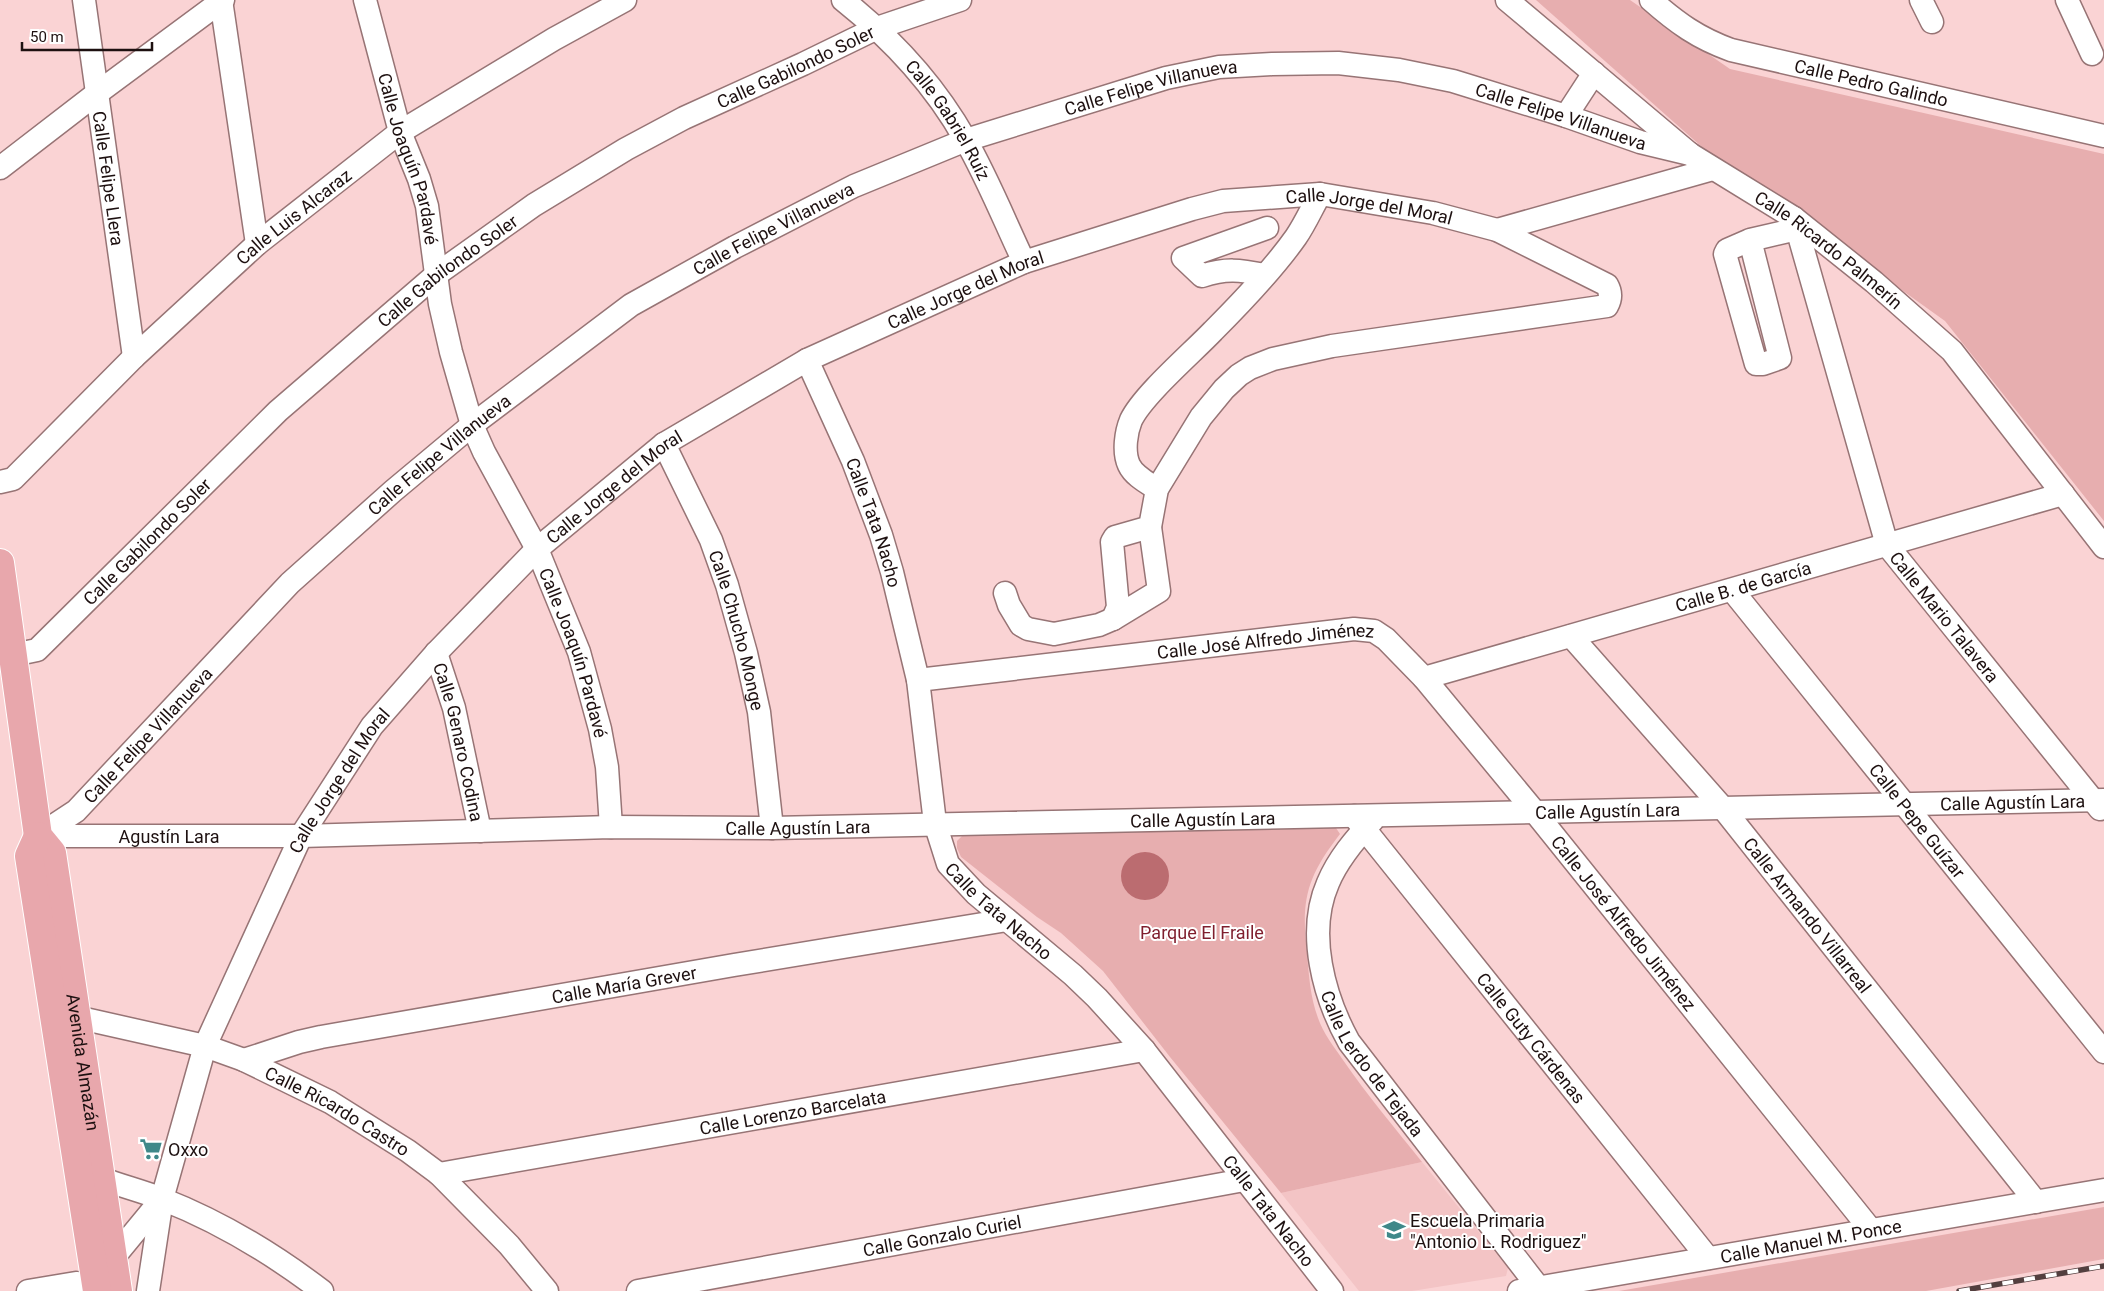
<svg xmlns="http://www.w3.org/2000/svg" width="2104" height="1291" font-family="Roboto,sans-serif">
	<rect width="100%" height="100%" fill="#fad3d4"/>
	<path fill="#f3c4c5" d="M 1422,1162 L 1508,1268 L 1506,1276 L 1412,1291 L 1359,1291 L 1281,1193 Z"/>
	<g fill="#e7aeaf">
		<path d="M 1536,0 L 1630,0 L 1730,69 L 2104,154 L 2104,521 L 1945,321 L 1702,147 Z"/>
		<path d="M 1336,828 L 1340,834 C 1306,878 1301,900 1307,954 C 1309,975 1310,997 1318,1018 C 1323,1033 1334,1047 1343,1060 C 1367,1095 1395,1128 1422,1162 L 1281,1193 L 1170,1057 L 1103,971 L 1061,933 L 1037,917 L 961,857 L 957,848 L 957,841 L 962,836 Z"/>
		<path d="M 2104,1207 L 2104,1259 L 1926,1291 L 1619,1291 Z"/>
	</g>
	<circle fill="#bb6c70" cx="1145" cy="876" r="24"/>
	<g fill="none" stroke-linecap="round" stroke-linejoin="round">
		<defs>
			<g id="minor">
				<path id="s1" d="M 84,0 L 134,357"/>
				<path d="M 221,0 L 257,244"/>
				<path id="s2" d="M 365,0 L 400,132 L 419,179 L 427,206 L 440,304 L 451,352 L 472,425 L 484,452 L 537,549 L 579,652 L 600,729 L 607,767 L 611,827"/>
				<path id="s3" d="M 843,0 C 892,39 934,84 965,139 C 987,177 1005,222 1024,262"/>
				<path id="s4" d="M 1507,0 L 1690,154 L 1794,218 L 1874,282 L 1952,351 L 2104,547"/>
				<path id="s5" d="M 1651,0 C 1677,23 1698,38 1731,50 L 2104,136"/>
				<path d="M 1921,0 L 1932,22"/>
				<path d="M 2067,0 L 2092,54"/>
				<path d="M 1566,116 L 1594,73"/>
				<path d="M 0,168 L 96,94 L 223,0"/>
				<path id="s6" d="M 1794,218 L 1887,545 L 2100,809"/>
				<path d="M 1497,230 L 1713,169"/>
				<path d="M 1750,240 L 1727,250 L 1725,254 L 1756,364 L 1763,364 L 1780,358 L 1750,240 L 1797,229"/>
				<path d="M 1265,275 C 1240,270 1226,268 1202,276 L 1183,258 L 1267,228"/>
				<path id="s7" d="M 807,360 L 853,461 L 881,535 L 892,572 L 918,680 L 935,823 L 948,864 L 976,894 L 1073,975 L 1097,998 L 1144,1050 L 1332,1291"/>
				<path id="s8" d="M 664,444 L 711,540 L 727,585 L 746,653 L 759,712 L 772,828"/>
				<path id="s9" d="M 0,482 L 13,479 L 134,357 L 257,244 L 400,132 L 554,39 L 625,0"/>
				<path d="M 1157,489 C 1148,483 1134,476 1129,465 C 1123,452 1126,432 1131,420 C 1143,395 1192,353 1213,331 C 1242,302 1272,271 1296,237 C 1305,224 1312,208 1320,194"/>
				<path id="s10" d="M 1732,590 L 2104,1052"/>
				<path d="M 1005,593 L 1009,605 L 1021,625 L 1028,629 L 1054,634 L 1099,625 L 1113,619 L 1159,591 L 1150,527"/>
				<path id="s11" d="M 1571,636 L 1722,807 L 2036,1202"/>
				<path id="s12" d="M 436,653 L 454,708 L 480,831"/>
				<path id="s13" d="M 13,655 L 37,650 L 278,411 L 437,274 L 534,205 L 626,149 L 684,118 L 803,64 L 877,28 L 960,0"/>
				<path id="s14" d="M 1424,678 L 2063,494"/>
				<path id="s15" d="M 918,680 L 1354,629 L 1374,631 L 1386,639 L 1424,678 L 1534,811 L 1871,1230"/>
				<path id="s16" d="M 1354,816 L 1708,1258"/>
				<path id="s17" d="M 1373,820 C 1355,839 1338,859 1328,883 C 1306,933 1324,997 1349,1042 L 1539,1288"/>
				<path id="s18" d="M 38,836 L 301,836 L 611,827 L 772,828 L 2104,800"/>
				<path id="s19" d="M 38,836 L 76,811 L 290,583 L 393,491 L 472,425 L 631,305 L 735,247 L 854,186 L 966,140 L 1166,78 L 1219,67 L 1272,64 L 1338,63 L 1399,70 L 1453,81 L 1566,116 L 1640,142 L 1690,154"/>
				<path id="s20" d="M 76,1017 L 205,1046 L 244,1060 L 330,1102 L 408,1151 L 439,1174 L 509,1245 L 547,1291"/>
				<path id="s21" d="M 244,1060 L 299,1042 L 321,1037 L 734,965 L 1007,920"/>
				<path id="s22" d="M 439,1174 L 1144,1050"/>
				<path d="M 100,1178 C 121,1186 142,1191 162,1199 C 221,1222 272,1253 322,1291"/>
				<path d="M 114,1257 L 161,1200"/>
				<path d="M 28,1291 L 76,1283 L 96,1286"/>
				<path id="s23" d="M 148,1291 L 162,1199 L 205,1046 L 301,836 L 372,726 L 436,653 L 537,549 L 664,444 L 807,360 L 1024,262 L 1192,209 L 1223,201 L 1320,194 L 1433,213 L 1497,230 L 1607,285 C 1611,292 1611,299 1607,306 L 1332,346 L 1273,359 L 1250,368 L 1239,375 L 1224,389 L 1201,417 L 1157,489 L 1150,527 L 1115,537 L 1112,542 L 1118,607 L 1113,619"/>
				<path id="s24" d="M 638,1291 L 1244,1180"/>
				<path id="s25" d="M 1519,1291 L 2104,1190"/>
			</g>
			<g id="major">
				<path id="s26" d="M 0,563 L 38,836 L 52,853 L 118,1291"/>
				<path d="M 38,836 L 29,856 L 97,1291"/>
			</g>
		</defs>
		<use href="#minor" stroke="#977475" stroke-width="25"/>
		<use href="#major" stroke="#fff" stroke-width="30"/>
		<use href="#minor" stroke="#fff" stroke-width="22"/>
		<use href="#major" stroke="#e8a7ac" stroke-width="28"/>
		<defs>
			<path id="rail" d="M 1959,1291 L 2104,1266"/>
		</defs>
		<use href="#rail" stroke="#533f3f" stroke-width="5.5"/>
		<use href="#rail" stroke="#fff" stroke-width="4" stroke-dasharray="11" stroke-linecap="butt"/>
	</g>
	<defs>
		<symbol id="supermarket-bare" viewBox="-9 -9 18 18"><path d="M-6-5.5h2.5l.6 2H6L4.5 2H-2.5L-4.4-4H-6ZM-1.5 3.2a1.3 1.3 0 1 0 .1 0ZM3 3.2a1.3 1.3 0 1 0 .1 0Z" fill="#3f8889" stroke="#fff" stroke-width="2.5" paint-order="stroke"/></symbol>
		<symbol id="school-bare" viewBox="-9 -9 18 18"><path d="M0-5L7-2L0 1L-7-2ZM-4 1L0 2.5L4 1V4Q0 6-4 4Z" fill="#3f8889" stroke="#fff" stroke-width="2.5" paint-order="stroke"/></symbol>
	</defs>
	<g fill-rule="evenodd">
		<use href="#supermarket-bare" x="135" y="1133" width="32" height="32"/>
		<use href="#school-bare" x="1378" y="1214" width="32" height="32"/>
	</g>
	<g text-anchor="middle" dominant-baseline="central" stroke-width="4" stroke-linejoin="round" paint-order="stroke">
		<g font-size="18" fill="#1d1010" stroke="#fff">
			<text stroke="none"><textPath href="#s13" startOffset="989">Calle Gabilondo Soler</textPath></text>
			<text stroke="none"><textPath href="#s5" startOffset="239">Calle Pedro Galindo</textPath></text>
			<text stroke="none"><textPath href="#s19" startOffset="1365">Calle Felipe Villanueva</textPath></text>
			<text stroke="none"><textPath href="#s19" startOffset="1785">Calle Felipe Villanueva</textPath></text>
			<text stroke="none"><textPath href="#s3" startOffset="161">Calle Gabriel Ruíz</textPath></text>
			<text stroke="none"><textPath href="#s2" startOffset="165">Calle Joaquín Pardavé</textPath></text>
			<text stroke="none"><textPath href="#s1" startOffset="180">Calle Felipe Llera</textPath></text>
			<text stroke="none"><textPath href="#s23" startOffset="1780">Calle Jorge del Moral</textPath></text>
			<text stroke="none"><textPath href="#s9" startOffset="398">Calle Luis Alcaraz</textPath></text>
			<text stroke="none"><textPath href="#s19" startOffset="960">Calle Felipe Villanueva</textPath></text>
			<text stroke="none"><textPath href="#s4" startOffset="408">Calle Ricardo Palmerín</textPath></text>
			<text stroke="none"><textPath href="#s13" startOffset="584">Calle Gabilondo Soler</textPath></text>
			<text stroke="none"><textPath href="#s23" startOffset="1360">Calle Jorge del Moral</textPath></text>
			<text stroke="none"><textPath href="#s19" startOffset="555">Calle Felipe Villanueva</textPath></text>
			<text stroke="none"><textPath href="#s23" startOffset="955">Calle Jorge del Moral</textPath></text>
			<text stroke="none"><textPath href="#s7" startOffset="176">Calle Tata Nacho</textPath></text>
			<text stroke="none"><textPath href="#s13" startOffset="179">Calle Gabilondo Soler</textPath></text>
			<text stroke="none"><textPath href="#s14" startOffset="332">Calle B. de García</textPath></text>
			<text stroke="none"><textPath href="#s6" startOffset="432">Calle Mario Talavera</textPath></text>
			<text stroke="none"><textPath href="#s8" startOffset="201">Calle Chucho Monge</textPath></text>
			<text stroke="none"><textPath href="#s15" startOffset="350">Calle José Alfredo Jiménez</textPath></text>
			<text stroke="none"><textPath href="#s2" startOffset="690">Calle Joaquín Pardavé</textPath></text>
			<text stroke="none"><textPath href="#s19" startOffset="150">Calle Felipe Villanueva</textPath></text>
			<text stroke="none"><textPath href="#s12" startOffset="92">Calle Genaro Codina</textPath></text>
			<text stroke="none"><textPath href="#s23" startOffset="550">Calle Jorge del Moral</textPath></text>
			<text stroke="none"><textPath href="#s18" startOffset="1975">Calle Agustín Lara</textPath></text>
			<text stroke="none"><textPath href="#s18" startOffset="1570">Calle Agustín Lara</textPath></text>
			<text stroke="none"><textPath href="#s18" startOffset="1165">Calle Agustín Lara</textPath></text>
			<text stroke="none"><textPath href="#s10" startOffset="296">Calle Pepe Guízar</textPath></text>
			<text stroke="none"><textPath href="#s18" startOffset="760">Calle Agustín Lara</textPath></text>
			<text stroke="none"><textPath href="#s18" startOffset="131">Agustín Lara</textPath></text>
			<text stroke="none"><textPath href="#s7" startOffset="596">Calle Tata Nacho</textPath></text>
			<text stroke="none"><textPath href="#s11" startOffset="366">Calle Armando Villarreal</textPath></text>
			<text stroke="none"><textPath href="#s15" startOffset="844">Calle José Alfredo Jiménez</textPath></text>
			<text stroke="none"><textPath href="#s21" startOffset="388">Calle María Grever</textPath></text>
			<text stroke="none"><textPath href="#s16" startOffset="284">Calle Guty Cárdenas</textPath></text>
			<text stroke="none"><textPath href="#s26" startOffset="509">Avenida Almazán</textPath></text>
			<text stroke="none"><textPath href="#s17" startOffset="274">Calle Lerdo de Tejada</textPath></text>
			<text stroke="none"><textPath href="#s20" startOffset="280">Calle Ricardo Castro</textPath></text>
			<text stroke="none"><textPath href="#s22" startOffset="359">Calle Lorenzo Barcelata</textPath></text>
			<text stroke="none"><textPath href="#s7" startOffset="1001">Calle Tata Nacho</textPath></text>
			<text stroke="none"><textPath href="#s24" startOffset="309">Calle Gonzalo Curiel</textPath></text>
			<text stroke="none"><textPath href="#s25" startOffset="296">Calle Manuel M. Ponce</textPath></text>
		</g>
		<g font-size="18" fill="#7f1e2d" stroke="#fff">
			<text x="1202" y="932">Parque El Fraile</text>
		</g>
		<g font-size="18" fill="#1d1010" stroke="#fff" text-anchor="start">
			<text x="168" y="1149">Oxxo</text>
			<text x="1410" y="1220">Escuela Primaria<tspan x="1410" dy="21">"Antonio L. Rodriguez"</tspan></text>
		</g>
	</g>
	<path d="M22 42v8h130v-8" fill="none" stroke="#1d1010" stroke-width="2.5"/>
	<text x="30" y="42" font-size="15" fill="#1d1010" stroke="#ffffff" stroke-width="4" paint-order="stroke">50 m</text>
</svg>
